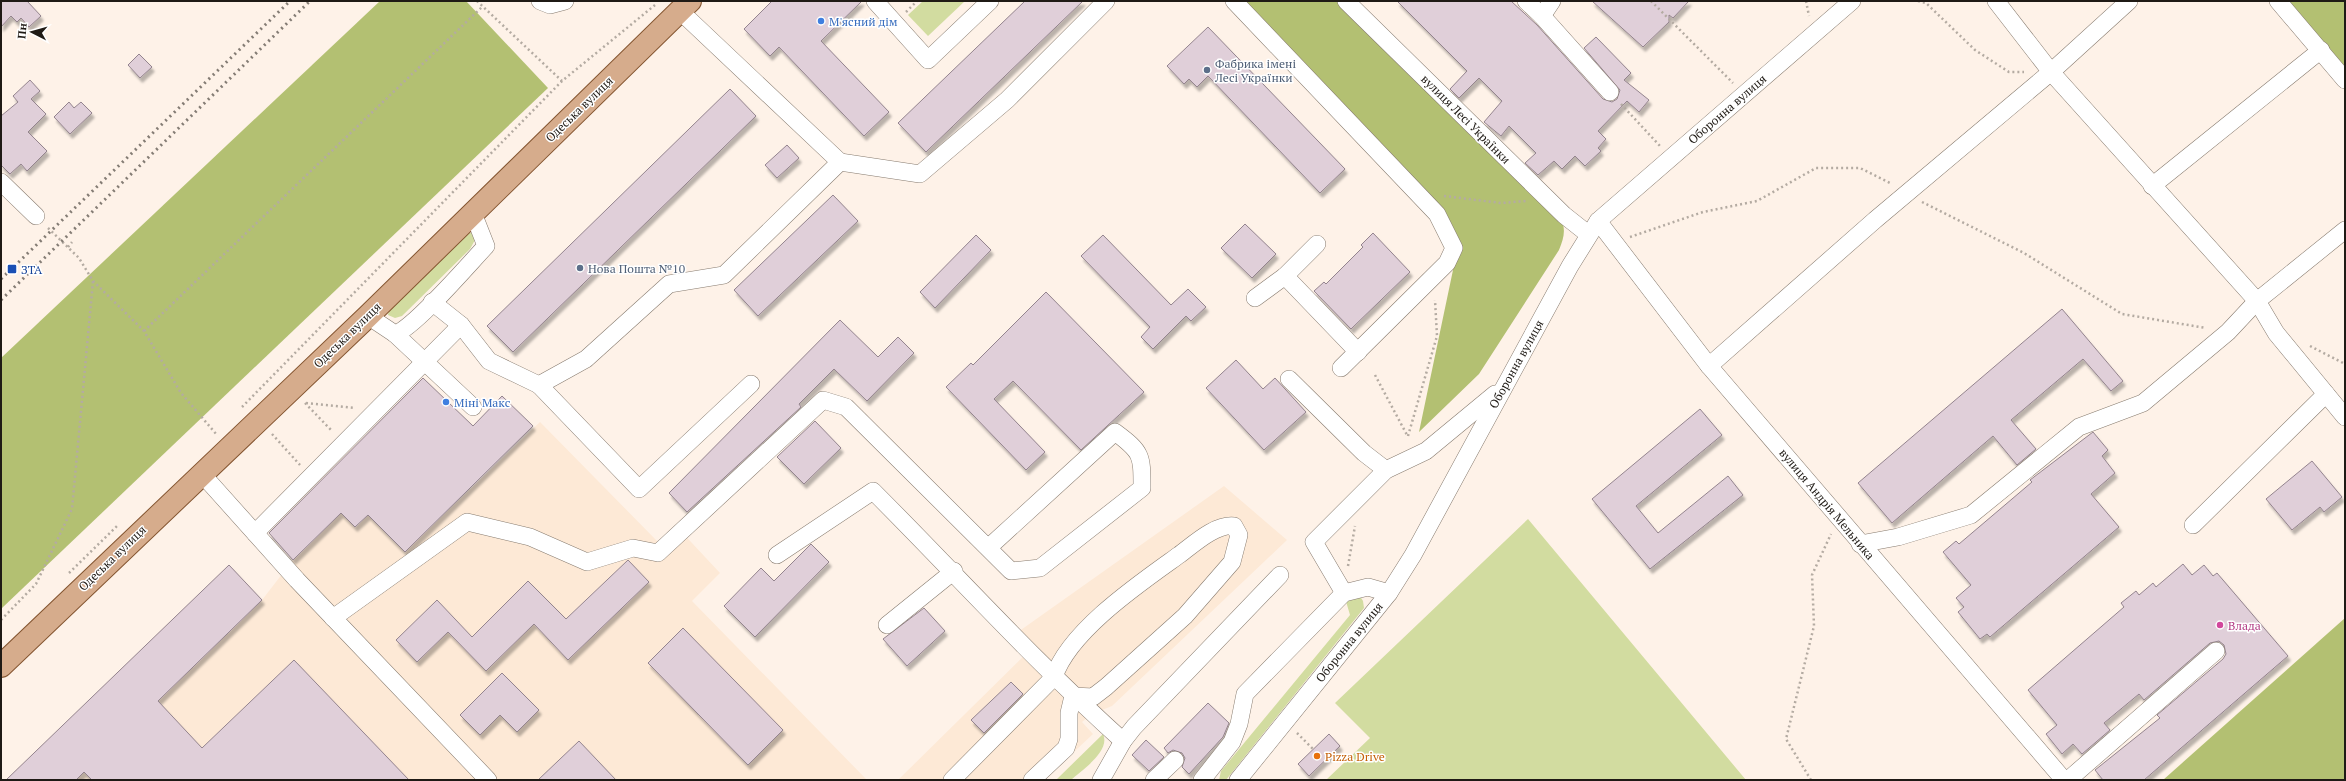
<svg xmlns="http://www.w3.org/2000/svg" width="2346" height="781" font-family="'PT Serif',serif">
	<defs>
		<filter id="shadow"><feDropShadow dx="2.5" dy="4.5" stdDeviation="1" flood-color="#0004"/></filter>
	</defs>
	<rect width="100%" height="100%" fill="#fef2e8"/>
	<g fill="#fde9d6">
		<path d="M 540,422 L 659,543 L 677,527 L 720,573 L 692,601 L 867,780 L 6,780 L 229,565 L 262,600 L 293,560 L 341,513 L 356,527 L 381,502 L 399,521 L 386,534 L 405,552 Z"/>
		<path d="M 1224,486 L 1287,540 L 1112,706 L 1092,714 L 1082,722 L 1093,734 L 1044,780 L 898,780 L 1033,647 L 1018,632 Z"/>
	</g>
	<g fill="#d2dca0">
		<path d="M 923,1 L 965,1 L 928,36 L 908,15 Z"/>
		<path d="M 468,233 L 472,233 L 475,240 L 470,249 L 402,316 L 395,318 L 388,315 L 389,310 Z"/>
		<path d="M 1528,519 L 1746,780 L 1326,780 L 1370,738 L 1335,703 Z"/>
		<path d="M 1360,596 L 1363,601 L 1364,608 L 1226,780 L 1219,780 L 1221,771 L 1350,615 L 1345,598 Z"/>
		<path d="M 1103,734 C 1111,751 1082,770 1071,780 L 1056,780 Z"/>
	</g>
	<g fill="#b3c072">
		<path d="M 380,1 L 466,1 L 548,88 L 1,609 L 1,358 Z"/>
		<path d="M 1243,1 L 1339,1 L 1561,218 C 1566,230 1564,238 1559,250 L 1479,374 L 1419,432 L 1457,251 L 1457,244 Z"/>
		<path d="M 2277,1 L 2345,1 L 2345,81 Z"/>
		<path d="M 2345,618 L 2345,780 L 2163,780 Z"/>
	</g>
	<g fill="#e0cfd9" stroke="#94848e" filter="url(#shadow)">
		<path d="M 1,1 L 27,1 L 41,16 L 29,27 L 21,18 L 17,22 L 11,16 L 1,27 Z"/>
		<path d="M 772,1 L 862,1 L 821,41 L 889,112 L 864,136 L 779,47 L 770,56 L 744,29 Z"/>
		<path d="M 1025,1 L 1083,1 L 926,152 L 898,123 Z"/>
		<path d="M 1397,1 L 1511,1 L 1537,25 L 1603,99 L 1612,102 L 1617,99 L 1620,90 L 1584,48 L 1596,37 L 1631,73 L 1624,80 L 1649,100 L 1639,112 L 1627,101 L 1598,131 L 1606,139 L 1598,148 L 1601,151 L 1585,166 L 1575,156 L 1562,169 L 1554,161 L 1538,175 L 1525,163 L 1536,153 L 1509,126 L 1501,136 L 1484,122 L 1502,101 L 1479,78 L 1459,98 L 1450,89 L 1467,71 Z"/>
		<path d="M 1592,1 L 1689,1 L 1673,18 L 1669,15 L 1669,22 L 1643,47 Z"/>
		<path d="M 1208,27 L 1345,169 L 1320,193 L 1208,76 L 1197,87 L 1189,79 L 1184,84 L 1167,66 Z"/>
		<path d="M 139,54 L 152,67 L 140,78 L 128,65 Z"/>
		<path d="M 30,80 L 40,91 L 31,99 L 46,114 L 28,132 L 47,151 L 27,171 L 21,164 L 10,174 L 1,165 L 1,116 L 18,102 L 13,96 Z"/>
		<path d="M 730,89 L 756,116 L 513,352 L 487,326 Z"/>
		<path d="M 69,102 L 74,108 L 81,102 L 92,113 L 70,134 L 54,117 Z"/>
		<path d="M 787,145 L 799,158 L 777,178 L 765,165 Z"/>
		<path d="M 833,195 L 858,221 L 758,316 L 734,290 Z"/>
		<path d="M 1245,224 L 1276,254 L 1252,278 L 1221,248 Z"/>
		<path d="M 1373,233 L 1410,272 L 1351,329 L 1314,291 L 1324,282 L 1326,284 L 1363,247 L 1361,245 Z"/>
		<path d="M 976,235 L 991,250 L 935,308 L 920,292 Z"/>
		<path d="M 1103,235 L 1171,305 L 1188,289 L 1206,307 L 1191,321 L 1186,316 L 1153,349 L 1141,337 L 1150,327 L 1081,256 Z"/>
		<path d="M 1046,292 L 1144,392 L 1081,450 L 1013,381 L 994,399 L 1045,452 L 1026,470 L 946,387 L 971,363 L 973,365 Z"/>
		<path d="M 2062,309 L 2123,381 L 2111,391 L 2083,359 L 2011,420 L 2036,449 L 2017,465 L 1993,436 L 1892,523 L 1858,483 Z"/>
		<path d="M 840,320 L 878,357 L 898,337 L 914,353 L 867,401 L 834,369 L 799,404 L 801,407 L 687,512 L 669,493 Z"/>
		<path d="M 1236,360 L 1263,389 L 1275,378 L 1306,412 L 1264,450 L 1206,388 Z"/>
		<path d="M 423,378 L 473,426 L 502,396 L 533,426 L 405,552 L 368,515 L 355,527 L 341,513 L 293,560 L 269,533 Z"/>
		<path d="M 1700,409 L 1722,435 L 1636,506 L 1658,533 L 1728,476 L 1743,495 L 1650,569 L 1592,499 Z"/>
		<path d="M 815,421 L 841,448 L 804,484 L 777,457 Z"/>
		<path d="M 2093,432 L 2108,450 L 2102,456 L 2115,473 L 2091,494 L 2119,527 L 1990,637 L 1987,634 L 1980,639 L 1958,612 L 1964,607 L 1956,598 L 1971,585 L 1943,552 L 1956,541 L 1959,544 L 2032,482 L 2030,480 Z"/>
		<path d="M 2312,461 L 2342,497 L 2324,512 L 2320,507 L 2292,530 L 2266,499 Z"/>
		<path d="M 811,544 L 829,562 L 755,637 L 724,606 L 761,568 L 774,581 Z"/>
		<path d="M 628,560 L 649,582 L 568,660 L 534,624 L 486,671 L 448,632 L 417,662 L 396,640 L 437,600 L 472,637 L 528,581 L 566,619 Z"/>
		<path d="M 2183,564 L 2192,575 L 2204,565 L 2213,576 L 2217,573 L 2288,656 L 2144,780 L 2103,780 L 2095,770 L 2160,718 L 2157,715 L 2223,659 L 2226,654 L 2224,645 L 2219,641 L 2210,643 L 2144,700 L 2139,694 L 2104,723 L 2110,730 L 2082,754 L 2073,744 L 2062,754 L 2046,734 L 2057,725 L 2028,690 L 2124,607 L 2121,603 L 2136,591 L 2139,595 L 2153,583 L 2156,587 Z"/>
		<path d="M 229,565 L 262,600 L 158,701 L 202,748 L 294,660 L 409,780 L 92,780 L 84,772 L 76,780 L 6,780 Z"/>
		<path d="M 924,608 L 945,631 L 907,666 L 883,639 Z"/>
		<path d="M 683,628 L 783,730 L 748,765 L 648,663 Z"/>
		<path d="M 502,673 L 539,710 L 517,732 L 500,715 L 480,735 L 460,715 Z"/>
		<path d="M 1011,682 L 1023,694 L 984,733 L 971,720 Z"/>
		<path d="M 1208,703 L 1229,723 L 1223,737 L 1189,774 L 1182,767 L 1185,758 L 1182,753 L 1173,750 L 1168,753 L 1164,748 Z"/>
		<path d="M 1329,734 L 1340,746 L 1309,776 L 1298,764 Z"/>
		<path d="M 1146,740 L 1164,757 L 1149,771 L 1132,755 Z"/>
		<path d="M 579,741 L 616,780 L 538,780 Z"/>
	</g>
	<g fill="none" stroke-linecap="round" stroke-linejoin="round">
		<defs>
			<g id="minor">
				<path d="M 540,1 L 550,5 L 565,1"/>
				<path d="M 875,1 L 928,60 L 990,1"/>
				<path d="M 1234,1 L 1437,214 L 1454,248 L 1447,263 L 1341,368"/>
				<path d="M 1346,1 L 1564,215 L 1588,234"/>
				<path d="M 1526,1 L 1542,16 L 1610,92"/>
				<path d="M 1996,1 L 2051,72 L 2257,301 L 2276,333 L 2345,417"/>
				<path d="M 2278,1 L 2345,80"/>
				<path d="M 1542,16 L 1552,1"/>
				<path d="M 840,162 L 920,174 L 1007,100 L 1106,1"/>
				<path d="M 1,182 L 36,216"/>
				<path d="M 2152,186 L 2321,50"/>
				<path d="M 1598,221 L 1709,366 L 2064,780"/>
				<path d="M 1285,276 L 1358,352"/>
				<path d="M 1255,298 L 1285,276 L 1317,244"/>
				<path d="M 432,302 L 461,325 L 489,361 L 539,385 L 586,359 L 669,284 L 724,275 L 840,162 L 680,11"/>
				<path d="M 368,316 L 395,334 C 414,328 469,264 486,246 L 473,213"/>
				<path d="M 395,334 L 473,407"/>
				<path d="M 1709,366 L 1875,220 L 2051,72 L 2129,1"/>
				<path d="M 1289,379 L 1364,453 L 1386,470"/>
				<path d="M 539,385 L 639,489 L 751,384"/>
				<path d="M 202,474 L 297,580 L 488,780"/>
				<path d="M 2193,525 L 2326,394"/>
				<path d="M 255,533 L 461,325"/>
				<path d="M 1860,544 L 1898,537 L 1971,515 L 2079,427 L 2143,403 L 2228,332 L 2257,301 L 2345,230"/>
				<path d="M 777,555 L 873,491 C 956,574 1035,662 1123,741"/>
				<path d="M 1344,593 L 1314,542 L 1386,470 L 1426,451 L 1495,394"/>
				<path d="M 333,618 L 467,522 L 530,537 L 587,562 L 633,548 L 658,553 L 823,400 L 846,407 L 1011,571 L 1040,568 L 1142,488 C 1142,455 1142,452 1115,432 L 988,548"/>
				<path d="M 887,625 L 954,571"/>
				<path d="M 952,780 L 1054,677 C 1069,631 1140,583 1179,555 C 1194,544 1215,524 1234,526 L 1239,535 L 1232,562 L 1185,616 L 1106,687 L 1093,697 L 1073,696 L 1069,713 L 1069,739 L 1066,748 L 1032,780"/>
				<path d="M 1101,780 L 1123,741 L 1134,727 L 1280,575"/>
				<path d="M 1154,780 L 1175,760"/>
				<path d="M 1202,780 L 1232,742 L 1239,724 L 1245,694 L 1344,593 L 1368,587 L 1389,593"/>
				<path d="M 1238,780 L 1389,593 L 1413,555 L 1570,266 L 1598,221 L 1852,1"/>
				<path d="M 2068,780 L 2216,651"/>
			</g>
			<path id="major" d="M 1,666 L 368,316 L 690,1"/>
		</defs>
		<use href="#minor" stroke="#877b6f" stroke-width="18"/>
		<use href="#major" stroke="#845530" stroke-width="24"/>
		<g stroke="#b4aba2" stroke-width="2.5" stroke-dasharray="2 3" stroke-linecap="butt">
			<path d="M 477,1 L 562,81"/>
			<path d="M 1651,1 L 1733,83"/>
			<path d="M 1806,1 L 1809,16"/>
			<path d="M 1918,1 L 1926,3 L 1975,50 L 2009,72 L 2024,72"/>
			<path d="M 906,12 L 917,1"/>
			<path d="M 1621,104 L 1660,146"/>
			<path d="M 1444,196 L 1501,203 L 1526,201"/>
			<path d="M 1922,202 L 2024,253 L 2122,314 L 2206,328"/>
			<path d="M 48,228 L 79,258 L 93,281 L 144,331 L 181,393 L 217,435"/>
			<path d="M 1630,237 L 1703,212 L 1757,201 L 1816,168 L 1860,168 L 1892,184"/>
			<path d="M 68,247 L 72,242"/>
			<path d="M 144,331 L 482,7"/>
			<path d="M 2310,346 L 2345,364"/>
			<path d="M 1375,375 L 1407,435"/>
			<path d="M 305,403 L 332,431"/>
			<path d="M 306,403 L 355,408"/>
			<path d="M 242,407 L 562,81 L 655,5"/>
			<path d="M 272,434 L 300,465"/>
			<path d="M 1408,436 L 1437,336 L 1435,300"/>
			<path d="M 1348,566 L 1355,526"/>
			<path d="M 69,573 L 117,526"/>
			<path d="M 1,620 L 36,584 L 72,509 L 93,281"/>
			<path d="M 1297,733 L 1313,749"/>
			<path d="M 1811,780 L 1786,739 L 1814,626 L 1812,575 L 1831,534"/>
		</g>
		<use href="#minor" stroke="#fff" stroke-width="17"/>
		<use href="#major" stroke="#d6ac8c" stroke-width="22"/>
		<g stroke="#847c74" stroke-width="3" stroke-dasharray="2 4" stroke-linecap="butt">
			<path d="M 1,279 L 290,1"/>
			<path d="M 1,300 L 310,1"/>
		</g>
	</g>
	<g fill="#3f7fe0" stroke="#fff" stroke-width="1.5">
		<circle cx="821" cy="21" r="4"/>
		<circle cx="446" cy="402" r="4"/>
	</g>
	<g fill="#5c6f8a" stroke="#fff" stroke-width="1.5">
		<circle cx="1207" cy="70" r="4"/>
		<circle cx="580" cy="268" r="4"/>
	</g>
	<rect fill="#1a4fb4" stroke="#fff" stroke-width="1.5" x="7" y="264" width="10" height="10" rx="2"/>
	<circle fill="#d1479c" stroke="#fff" stroke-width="1.5" cx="2220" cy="625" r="4"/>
	<circle fill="#e8710a" stroke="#fff" stroke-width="1.5" cx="1317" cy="756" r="4"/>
	<g text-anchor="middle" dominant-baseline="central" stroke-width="3" stroke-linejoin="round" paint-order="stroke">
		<g font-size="12" fill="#366cbe" stroke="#fff" text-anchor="start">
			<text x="829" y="21">М'ясний дім</text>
			<text x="454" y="402">Міні Макс</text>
		</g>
		<g font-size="12" fill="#4e5e75" stroke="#fff" text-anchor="start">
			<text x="1215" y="63">Фабрика імені<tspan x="1215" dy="14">Лесі Українки</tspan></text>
			<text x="588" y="268">Нова Пошта №10</text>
		</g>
		<g font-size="12" fill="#1f1a15" stroke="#fff">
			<text transform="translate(579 109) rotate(-44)">Одеська вулиця</text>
			<text transform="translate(1727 109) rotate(-41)">Оборонна вулиця</text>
			<text transform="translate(1466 119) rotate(45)">вулиця Лесі Українки</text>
			<text transform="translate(347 335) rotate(-44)">Одеська вулиця</text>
			<text transform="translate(1516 364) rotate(-61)">Оборонна вулиця</text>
			<text transform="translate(1827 504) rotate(50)">вулиця Андрія Мельника</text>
			<text transform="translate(112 558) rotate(-44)">Одеська вулиця</text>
			<text transform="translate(1349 642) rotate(-51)">Оборонна вулиця</text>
		</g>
		<g font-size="12" fill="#164399" stroke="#fff" text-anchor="start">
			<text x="21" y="269">ЗТА</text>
		</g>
		<g font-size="12" fill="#b23c85" stroke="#fff" text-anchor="start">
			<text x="2228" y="625">Влада</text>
		</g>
		<g font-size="12" fill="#c56008" stroke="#fff" text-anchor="start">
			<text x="1325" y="756">Pizza Drive</text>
		</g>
	</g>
	<rect width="2346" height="781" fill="none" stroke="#1f1a15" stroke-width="4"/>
	<g transform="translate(32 32) rotate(276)" stroke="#ffffff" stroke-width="3" paint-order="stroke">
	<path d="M0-3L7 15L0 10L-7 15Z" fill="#1f1a15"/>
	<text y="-6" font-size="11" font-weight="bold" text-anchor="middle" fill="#1f1a15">Пн</text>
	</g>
</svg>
